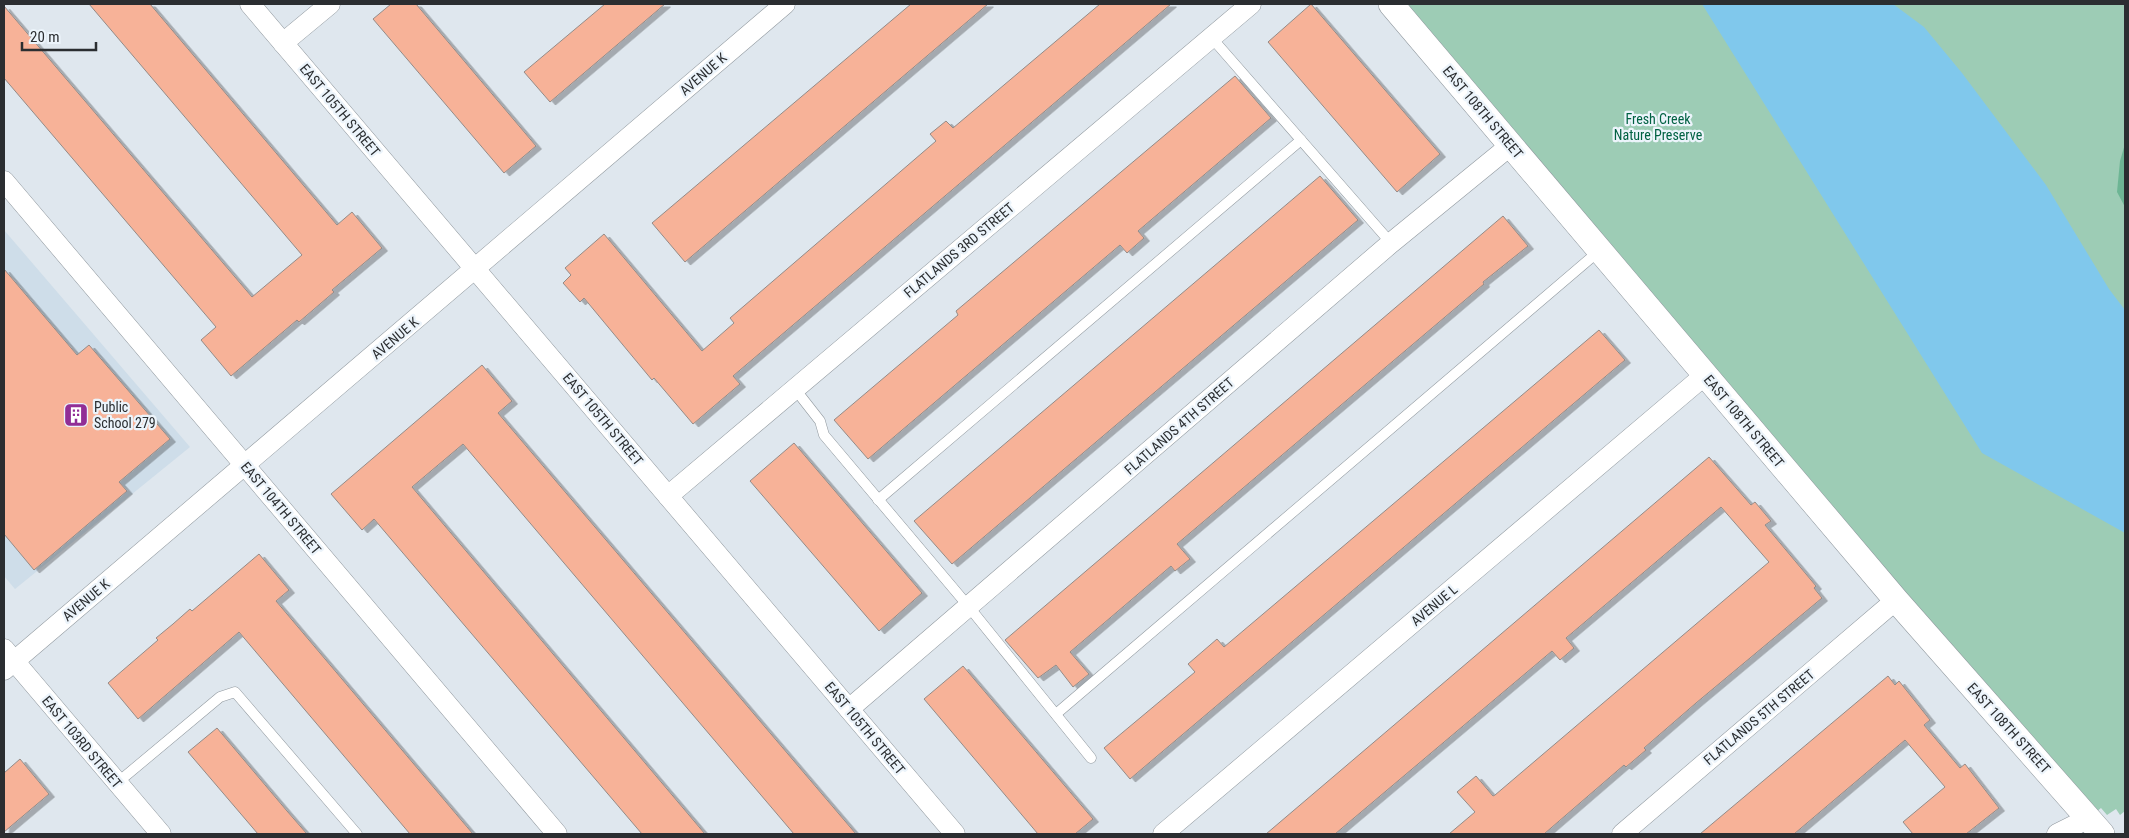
<svg xmlns="http://www.w3.org/2000/svg" width="2129" height="838" font-family="'Roboto Condensed',sans-serif">
	<defs>
		<filter id="shadow"><feDropShadow dx="5.5" dy="3" stdDeviation="0" flood-color="#0004"/></filter>
	</defs>
	<rect width="100%" height="100%" fill="#dfe7ee"/>
	<path fill="#cedde9" d="M 4,230 L 190,447 L 15,589 L 4,576 Z"/>
	<g fill="#9dccb5">
		<path d="M 1393,4 L 1723,4 L 2125,504 L 2125,811 L 2120,815 L 2116,809 L 2107,815 L 2101,808 L 2089,818 Z"/>
		<path d="M 1864,4 L 2125,4 L 2125,339 Z"/>
	</g>
	<path fill="#6db594" d="M 2125,144 L 2125,207 L 2117,192 L 2120,161 Z"/>
	<path fill="#80c8ec" d="M 1702,4 L 1893,4 L 1924,27 L 1962,73 L 2046,185 L 2109,289 L 2125,310 L 2125,533 L 1982,453 Z"/>
	<g fill="#f7b298" stroke="#948b87" filter="url(#shadow)">
		<path d="M 89,4 L 150,4 L 337,225 L 352,212 L 382,248 L 332,290 L 334,292 L 299,322 L 297,320 L 231,376 L 201,340 L 216,327 L 4,78 L 4,6 L 252,297 L 302,255 Z"/>
		<path d="M 391,4 L 416,4 L 536,146 L 504,173 L 373,19 Z"/>
		<path d="M 605,4 L 665,4 L 550,102 L 524,72 Z"/>
		<path d="M 911,4 L 988,4 L 685,262 L 652,223 Z"/>
		<path d="M 1100,4 L 1171,4 L 733,376 L 740,384 L 693,424 L 654,378 L 652,380 L 584,298 L 580,302 L 563,283 L 571,275 L 565,268 L 604,234 L 702,351 L 734,323 L 730,318 L 936,141 L 930,134 L 946,121 L 953,128 Z"/>
		<path d="M 1311,4 L 1440,154 L 1397,192 L 1268,42 Z"/>
		<path d="M 1235,76 L 1271,118 L 1138,231 L 1144,238 L 1127,253 L 1120,245 L 868,459 L 834,420 L 958,315 L 956,311 Z"/>
		<path d="M 1320,176 L 1358,220 L 952,564 L 914,521 Z"/>
		<path d="M 1503,216 L 1528,246 L 1483,282 L 1484,284 L 1177,544 L 1190,559 L 1175,571 L 1171,566 L 1070,652 L 1089,674 L 1073,687 L 1056,665 L 1038,678 L 1005,640 Z"/>
		<path d="M 4,269 L 77,355 L 89,345 L 170,439 L 119,482 L 127,491 L 34,570 L 4,534 Z"/>
		<path d="M 1599,330 L 1625,360 L 1130,779 L 1104,748 L 1195,672 L 1188,664 L 1217,639 L 1224,647 Z"/>
		<path d="M 482,365 L 512,401 L 498,413 L 856,834 L 794,834 L 463,444 L 412,487 L 705,834 L 642,834 L 374,519 L 362,530 L 331,494 Z"/>
		<path d="M 794,443 L 922,593 L 879,631 L 750,481 Z"/>
		<path d="M 1709,457 L 1751,505 L 1755,502 L 1771,521 L 1765,525 L 1816,586 L 1814,588 L 1822,598 L 1696,703 L 1644,748 L 1646,750 L 1626,767 L 1624,765 L 1544,834 L 1449,834 L 1475,812 L 1457,792 L 1476,776 L 1493,796 L 1495,795 L 1769,562 L 1721,507 L 1566,638 L 1574,648 L 1560,660 L 1552,651 L 1335,834 L 1266,834 Z"/>
		<path d="M 259,554 L 289,590 L 276,601 L 473,834 L 410,834 L 239,632 L 138,719 L 108,683 L 158,640 L 156,638 L 173,624 L 190,609 L 192,611 Z"/>
		<path d="M 963,666 L 1093,819 L 1075,834 L 1038,834 L 924,699 Z"/>
		<path d="M 1888,676 L 1895,685 L 1899,681 L 1930,720 L 1924,725 L 1960,768 L 1965,764 L 1999,808 L 1966,834 L 1913,834 L 1903,822 L 1945,787 L 1905,740 L 1794,834 L 1700,834 Z"/>
		<path d="M 217,728 L 287,811 L 307,834 L 258,834 L 188,752 Z"/>
		<path d="M 20,759 L 49,794 L 4,832 L 4,773 Z"/>
	</g>
	<g fill="none" stroke-linecap="round" stroke-linejoin="round">
		<defs>
			<g id="service">
				<path d="M 1211,37 L 1391,243"/>
				<path d="M 795,389 L 820,421 L 824,435 L 969,607 L 1091,758"/>
				<path d="M 878,500 L 1301,140"/>
				<path d="M 1056,714 L 1599,251"/>
				<path d="M 117,783 L 220,697 L 235,692 L 357,834"/>
			</g>
			<g id="minor">
				<path d="M 250,4 L 955,834"/>
				<path d="M 283,43 L 330,4"/>
				<path d="M 4,181 L 557,834"/>
				<path d="M 668,496 L 1251,4"/>
				<path d="M 4,649 L 161,834"/>
				<path d="M 4,670 L 785,4"/>
				<path d="M 849,709 L 1391,243 L 1511,145"/>
				<path d="M 1163,834 L 1705,375"/>
				<path d="M 1622,834 L 1896,600"/>
				<path d="M 2057,834 L 2089,818"/>
			</g>
			<path id="tertiary" d="M 1391,4 L 1896,600 L 2102,834"/>
		</defs>
		<use href="#service" stroke="#91999f" stroke-width="11"/>
		<use href="#minor" stroke="#91999f" stroke-width="21"/>
		<use href="#tertiary" stroke="#91999f" stroke-width="26"/>
		<use href="#service" stroke="#fff" stroke-width="10"/>
		<use href="#minor" stroke="#fff" stroke-width="20"/>
		<use href="#tertiary" stroke="#fff" stroke-width="25"/>
	</g>
	<defs>
		<symbol id="building-square" viewBox="-11 -11 22 22"><rect x="-9" y="-9" width="18" height="18" rx="4" fill="#912e96" stroke="#ecf4fb"/><path d="M-4-6H4V6H1V3H-1V6H-4ZM-2.5-4.3h1.7v1.8h-1.7ZM.8-4.3h1.7v1.8H.8ZM-2.5-1h1.7V.8h-1.7ZM.8-1h1.7V.8H.8Z" fill="#fff"/></symbol>
	</defs>
	<g fill-rule="evenodd">
		<use href="#building-square" x="62" y="401" width="28" height="28"/>
	</g>
	<g text-anchor="middle" dominant-baseline="central" stroke-width="4.5" stroke-linejoin="round" paint-order="stroke">
		<g font-size="14" fill="#2b2e31" stroke="#ecf4fb">
			<text transform="translate(703 74) rotate(-41)">AVENUE K</text>
			<text transform="translate(340 110) rotate(50)">EAST 105TH STREET</text>
			<text transform="translate(1483 112) rotate(50)">EAST 108TH STREET</text>
			<text transform="translate(959 250) rotate(-40)">FLATLANDS 3RD STREET</text>
			<text transform="translate(395 338) rotate(-40)">AVENUE K</text>
			<text transform="translate(603 419) rotate(50)">EAST 105TH STREET</text>
			<text transform="translate(1744 421) rotate(50)">EAST 108TH STREET</text>
			<text transform="translate(1179 426) rotate(-41)">FLATLANDS 4TH STREET</text>
			<text transform="translate(281 508) rotate(50)">EAST 104TH STREET</text>
			<text transform="translate(86 600) rotate(-40)">AVENUE K</text>
			<text transform="translate(1434 605) rotate(-40)">AVENUE L</text>
			<text transform="translate(1759 717) rotate(-40)">FLATLANDS 5TH STREET</text>
			<text transform="translate(865 728) rotate(50)">EAST 105TH STREET</text>
			<text transform="translate(2009 728) rotate(48)">EAST 108TH STREET</text>
			<text transform="translate(82 742) rotate(50)">EAST 103RD STREET</text>
		</g>
		<g font-size="14" fill="#006142" stroke="#ecf4fb">
			<text x="1658" y="119">Fresh Creek<tspan x="1658" dy="16">Nature Preserve</tspan></text>
		</g>
		<g font-size="14" fill="#2b2e31" stroke="#ecf4fb" text-anchor="start">
			<text x="94" y="407">Public<tspan x="94" dy="16">School 279</tspan></text>
		</g>
	</g>
	<rect width="2129" height="838" fill="none" stroke="#2b2e31" stroke-width="10"/>
	<path d="M22 42v8h74v-8" fill="none" stroke="#2b2e31" stroke-width="2.5"/>
	<text x="30" y="42" font-size="15" fill="#2b2e31" stroke="#ecf4fb" stroke-width="4" paint-order="stroke">20 m</text>
</svg>
